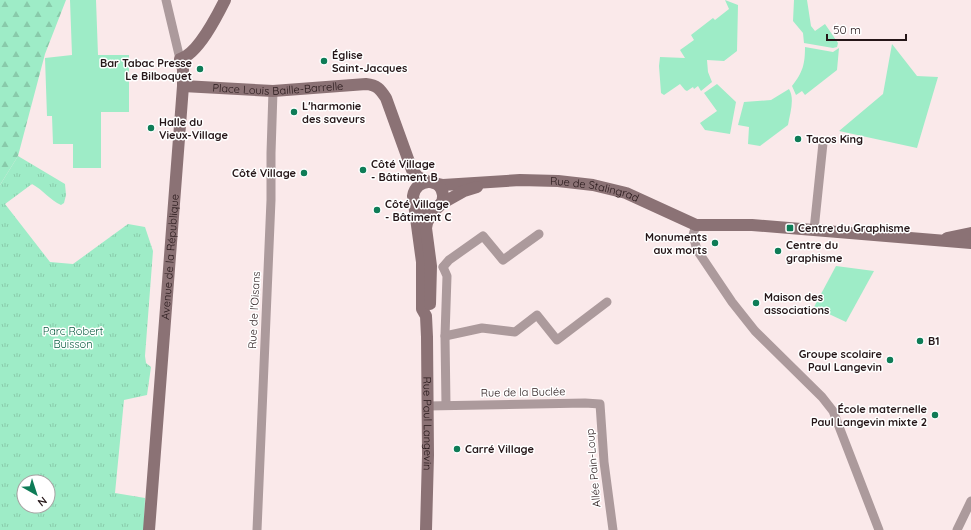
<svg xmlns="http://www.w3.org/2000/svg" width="971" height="530" font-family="Quicksand,sans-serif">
	<defs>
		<pattern id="forest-firs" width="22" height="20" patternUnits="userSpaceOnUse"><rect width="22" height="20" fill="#9eecc7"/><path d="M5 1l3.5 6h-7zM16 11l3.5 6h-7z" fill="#88caaa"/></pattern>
		<pattern id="park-tufts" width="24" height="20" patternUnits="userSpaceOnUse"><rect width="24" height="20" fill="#9eecc7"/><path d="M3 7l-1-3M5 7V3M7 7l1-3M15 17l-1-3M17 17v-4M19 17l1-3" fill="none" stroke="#88caaa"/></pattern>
	</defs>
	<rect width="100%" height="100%" fill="#fae9ea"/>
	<g fill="#9eecc7">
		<path d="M 70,0 L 96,0 L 98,55 L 129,55 L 129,112 L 101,112 L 101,168 L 73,168 L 73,144 L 53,144 L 52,116 L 47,116 L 45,58 L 72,55 Z"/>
		<path d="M 725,0 L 738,5 L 737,51 L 724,61 L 707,60 L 708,72 L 712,82 L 701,91 L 698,86 L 694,89 L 693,87 L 687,91 L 685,90 L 680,84 L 664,95 L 661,93 L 659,66 L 660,57 L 685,58 L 680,50 L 694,40 L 691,35 L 713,18 L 715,20 L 729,9 Z"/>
		<path d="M 794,0 L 807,0 L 811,26 L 815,31 L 825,24 L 838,43 L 837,47 L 833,48 L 804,43 L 803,33 L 793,21 Z"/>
		<path d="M 892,44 L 917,76 L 938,77 L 917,148 L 839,131 L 883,94 Z"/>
		<path d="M 805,47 L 833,52 L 839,48 L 837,70 L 805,95 L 802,91 L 796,95 L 792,86 C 803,72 805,64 805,47 Z"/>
		<path d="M 717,84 L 736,102 L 730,134 L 705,130 L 700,123 L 717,111 L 704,93 Z"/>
		<path d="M 789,89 C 795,99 790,113 788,125 L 760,146 L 748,144 L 749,127 L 738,125 L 744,102 L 771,100 Z"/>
		<path d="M 836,266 L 874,271 L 846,322 L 814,307 Z"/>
	</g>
	<path fill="url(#forest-firs)" d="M 0,0 L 66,0 L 45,54 L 18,156 L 0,185 Z"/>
	<path fill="url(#park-tufts)" fill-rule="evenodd" d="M 18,156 L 65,184 L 66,195 L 64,203 L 61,205 C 50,200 43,190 32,184 L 5,204 L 50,262 L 73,264 L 128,224 L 145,227 L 153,251 L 145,356 L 146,363 L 151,367 L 147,395 L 124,400 L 115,493 L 145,498 L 144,530 L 0,530 L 0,185 ZM 24,482 L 48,482 L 48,506 L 24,506 Z"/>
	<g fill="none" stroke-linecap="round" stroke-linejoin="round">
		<g stroke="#ac9a9c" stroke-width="9">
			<path d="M 166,0 L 180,59"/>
			<path d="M 696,225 L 693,235 L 697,250 L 732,302 L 755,331 L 822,397 L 833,411 L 879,530"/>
			<path d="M 814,230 L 823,143"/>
			<path d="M 443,267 L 447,276 L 445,336 L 446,405"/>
			<path d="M 443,267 L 449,260 L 483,236 L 503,260 L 539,234"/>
			<path d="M 445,336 L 482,328 L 515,332 L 537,315 L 557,340 L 607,302"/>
			<path d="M 427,406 L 585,403 L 600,404 L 604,462 L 613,530"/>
			<path d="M 257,530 L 271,200 L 271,153 L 273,91"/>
			<path d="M 957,530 L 971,501"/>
		</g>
		<g stroke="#8b7275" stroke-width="12">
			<path id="s1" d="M 183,86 L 273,91 L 366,84 C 377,85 380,89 386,98 L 412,170 L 418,177 L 427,181"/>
			<path id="s2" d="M 434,183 L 443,185 L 520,180 L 558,181 L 593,185 L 626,193 L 696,225 L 752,225 L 971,243"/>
			<path id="s3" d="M 414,201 C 422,215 444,213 443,195 C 441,177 416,178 413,196 L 422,262 L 422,309 L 426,316 L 427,337 L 428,455 L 426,530"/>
			<path d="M 439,205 L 464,191 L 477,187"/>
			<path d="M 947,238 L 971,233"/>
			<path d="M 430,304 L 431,266 L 426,228 L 427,223 L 433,210"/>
			<path id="s4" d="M 149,530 L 183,86 L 183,69 L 180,59 C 198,54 217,16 225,0"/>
		</g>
	</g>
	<g fill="#0e7c57" stroke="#fff" stroke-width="1.5">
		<circle cx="324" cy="61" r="4"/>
		<circle cx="200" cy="69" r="4"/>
		<circle cx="294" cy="112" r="4"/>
		<circle cx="151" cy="128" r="4"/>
		<circle cx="798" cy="139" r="4"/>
		<circle cx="363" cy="170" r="4"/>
		<circle cx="304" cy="173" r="4"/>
		<circle cx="377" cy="210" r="4"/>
		<rect x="786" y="224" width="8" height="8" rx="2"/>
		<circle cx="715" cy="243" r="4"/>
		<circle cx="778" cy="251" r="4"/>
		<circle cx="756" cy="303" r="4"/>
		<circle cx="920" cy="341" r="4"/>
		<circle cx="890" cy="360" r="4"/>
		<circle cx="935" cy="415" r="4"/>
		<circle cx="457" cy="449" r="4"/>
	</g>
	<g text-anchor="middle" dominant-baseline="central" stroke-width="3" stroke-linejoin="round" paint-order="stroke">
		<g font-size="11" font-weight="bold" fill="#251618" stroke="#fff" text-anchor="start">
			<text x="332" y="55">Église<tspan x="332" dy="13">Saint-Jacques</tspan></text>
			<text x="192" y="63" text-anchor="end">Bar Tabac Presse<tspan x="192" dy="13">Le Bilboquet</tspan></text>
			<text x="302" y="106">L'harmonie<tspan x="302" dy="13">des saveurs</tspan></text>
			<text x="159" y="122">Halle du<tspan x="159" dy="13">Vieux-Village</tspan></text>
			<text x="806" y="139">Tacos King</text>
			<text x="371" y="164">Côté Village<tspan x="371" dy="13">- Bâtiment B</tspan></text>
			<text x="296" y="173" text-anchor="end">Côté Village</text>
			<text x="385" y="204">Côté Village<tspan x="385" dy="13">- Bâtiment C</tspan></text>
			<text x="798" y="228">Centre du Graphisme</text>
			<text x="707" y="237" text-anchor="end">Monuments<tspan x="707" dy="13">aux morts</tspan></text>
			<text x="786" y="245">Centre du<tspan x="786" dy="13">graphisme</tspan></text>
			<text x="764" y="297">Maison des<tspan x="764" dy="13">associations</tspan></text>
			<text x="928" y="341">B1</text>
			<text x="882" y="354" text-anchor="end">Groupe scolaire<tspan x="882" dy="13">Paul Langevin</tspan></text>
			<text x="927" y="409" text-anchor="end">École maternelle<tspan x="927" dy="13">Paul Langevin mixte 2</tspan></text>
			<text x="465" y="449">Carré Village</text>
		</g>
		<g font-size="11" fill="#251618" stroke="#fff">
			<text stroke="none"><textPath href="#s1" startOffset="95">Place Louis Baille-Barrelle</textPath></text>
			<text stroke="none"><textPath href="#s2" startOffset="162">Rue de Stalingrad</textPath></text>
			<text stroke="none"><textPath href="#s4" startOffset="274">Avenue de la République</textPath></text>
			<text transform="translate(254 310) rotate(-87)">Rue de l'Oisans</text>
			<text transform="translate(523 392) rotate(-1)">Rue de la Buclée</text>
			<text stroke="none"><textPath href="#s3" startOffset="315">Rue Paul Langevin</textPath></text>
			<text transform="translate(593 468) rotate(-95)">Allée Pain-Loup</text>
		</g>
		<g font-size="11" fill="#0b5c40" stroke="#fff">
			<text x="73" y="331">Parc Robert<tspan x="73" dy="13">Buisson</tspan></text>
		</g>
	</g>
	<g transform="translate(36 494) rotate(141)"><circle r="19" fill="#ffffff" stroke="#a8a2a3"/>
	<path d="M0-3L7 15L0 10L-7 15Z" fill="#0e7c57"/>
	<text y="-6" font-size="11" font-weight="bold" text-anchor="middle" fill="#251618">N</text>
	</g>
	<path d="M827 34v6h79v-6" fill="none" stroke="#251618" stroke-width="2"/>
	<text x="833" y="34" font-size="12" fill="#251618" stroke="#ffffff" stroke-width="3" paint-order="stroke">50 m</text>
</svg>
